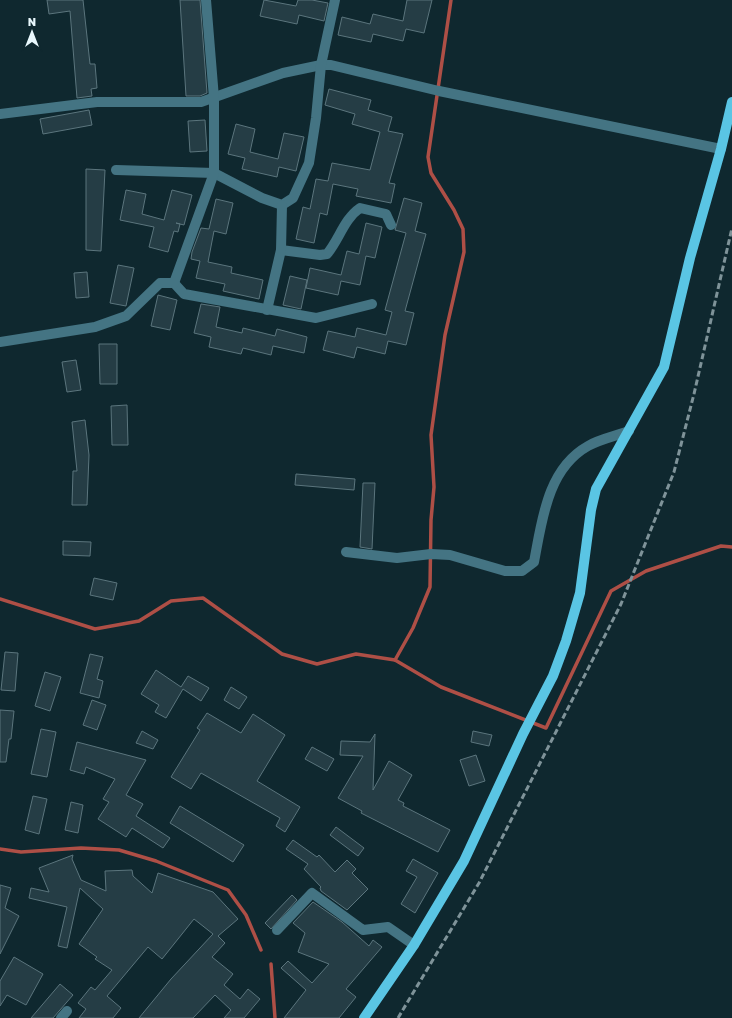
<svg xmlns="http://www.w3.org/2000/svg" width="732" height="1018" font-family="'Golos Text',sans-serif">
	<rect width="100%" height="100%" fill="#0f282f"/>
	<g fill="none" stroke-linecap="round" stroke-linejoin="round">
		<g stroke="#ae4f46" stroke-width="3.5">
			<path d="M 0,599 L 95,629 L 139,621 L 171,601 L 203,598 L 282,654 L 317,664 L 356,654 L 395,660 L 441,687 L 546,728 L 611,591 L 646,571 L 721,546 L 732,547"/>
			<path d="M 395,660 L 413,628 L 430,587 L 431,520 L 434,487 L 431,435 L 445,335 L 464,252 L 463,229 L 454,210 L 431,173 L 428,157 L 451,0"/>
			<path d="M 0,849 L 21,852 L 81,848 L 119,850 L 156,861 L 228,890 L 246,915 L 261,950"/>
			<path d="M 271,964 L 275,1018"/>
		</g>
	</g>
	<g fill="#253d45" stroke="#5b757d">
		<path d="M 47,0 L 83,0 L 90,64 L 95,64 L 97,88 L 91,89 L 92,96 L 77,98 L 70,11 L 49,14 Z"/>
		<path d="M 180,0 L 200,0 L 207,93 L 200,96 L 186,96 Z"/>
		<path d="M 264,0 L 296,6 L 298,0 L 312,0 L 328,3 L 324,21 L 299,15 L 297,24 L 260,16 Z"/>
		<path d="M 407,0 L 432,0 L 424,33 L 406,29 L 403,41 L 373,34 L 371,42 L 338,35 L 342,17 L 370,24 L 373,14 L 403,21 Z"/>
		<path d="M 329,89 L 371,100 L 368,110 L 392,117 L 388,131 L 403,134 L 389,183 L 395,184 L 391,203 L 356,196 L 358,189 L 333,184 L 327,215 L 320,213 L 314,243 L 296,239 L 303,207 L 310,209 L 316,179 L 328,181 L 332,163 L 370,170 L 380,132 L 352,124 L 355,114 L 325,105 Z"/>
		<path d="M 89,110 L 92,125 L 43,134 L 40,119 Z"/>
		<path d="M 205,120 L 207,151 L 190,152 L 188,121 Z"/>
		<path d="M 236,124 L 255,129 L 250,152 L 278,159 L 284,133 L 304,137 L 296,171 L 279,167 L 277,177 L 242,169 L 245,158 L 228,154 Z"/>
		<path d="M 86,169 L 105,170 L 101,251 L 86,250 Z"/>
		<path d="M 126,190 L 146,194 L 142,214 L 164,220 L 172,190 L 192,195 L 184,225 L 176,223 L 180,224 L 178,232 L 174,231 L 168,252 L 149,247 L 154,227 L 120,220 Z"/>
		<path d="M 404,198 L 422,203 L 415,231 L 426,234 L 405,311 L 414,313 L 406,345 L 388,341 L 385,354 L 357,347 L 354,358 L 323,350 L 328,331 L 355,337 L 357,328 L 386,335 L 392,312 L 385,310 L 406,233 L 395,230 Z"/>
		<path d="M 216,199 L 233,203 L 226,234 L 214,231 L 208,262 L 232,267 L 231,273 L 263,280 L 259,299 L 223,291 L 225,284 L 196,278 L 200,261 L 191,259 L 192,252 L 201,228 L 209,229 Z"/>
		<path d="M 366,223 L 382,227 L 375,258 L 366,256 L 360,285 L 341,281 L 338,295 L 306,288 L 310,268 L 341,275 L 347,251 L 359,254 Z"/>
		<path d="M 118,265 L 134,268 L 126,306 L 110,303 Z"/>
		<path d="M 87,272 L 89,297 L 76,298 L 74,273 Z"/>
		<path d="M 290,276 L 307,280 L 301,309 L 283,305 Z"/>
		<path d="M 158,295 L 177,300 L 170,330 L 151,326 Z"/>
		<path d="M 201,304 L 220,307 L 216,327 L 242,333 L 243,328 L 275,336 L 277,329 L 307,337 L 304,353 L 273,346 L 271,355 L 243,348 L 241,354 L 209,347 L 211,337 L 194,333 Z"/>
		<path d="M 99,344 L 117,344 L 117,384 L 100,384 Z"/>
		<path d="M 76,360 L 81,390 L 67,392 L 62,362 Z"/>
		<path d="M 127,405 L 128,445 L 112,445 L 111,406 Z"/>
		<path d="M 85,420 L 89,455 L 87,505 L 72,505 L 73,471 L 77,471 L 72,422 Z"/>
		<path d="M 296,474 L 355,479 L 354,490 L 295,485 Z"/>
		<path d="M 363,483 L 375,483 L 372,549 L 360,547 Z"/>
		<path d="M 63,541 L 91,542 L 90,556 L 63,555 Z"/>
		<path d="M 94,578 L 117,583 L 113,600 L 90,595 Z"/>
		<path d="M 5,652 L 18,653 L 15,691 L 1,690 Z"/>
		<path d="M 90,654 L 103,657 L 97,679 L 103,681 L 99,698 L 80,693 Z"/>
		<path d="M 156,670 L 181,687 L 188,676 L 209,688 L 201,701 L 183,689 L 166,718 L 155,712 L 159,705 L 141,694 Z"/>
		<path d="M 45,672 L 61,677 L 50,711 L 35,706 Z"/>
		<path d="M 231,687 L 247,697 L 239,709 L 224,700 Z"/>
		<path d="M 92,700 L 106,705 L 97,730 L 83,725 Z"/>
		<path d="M 0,710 L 14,711 L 11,739 L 9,739 L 6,762 L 0,762 Z"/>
		<path d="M 207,713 L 241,733 L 253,714 L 285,735 L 257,781 L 300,807 L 285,832 L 276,826 L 280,818 L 201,773 L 191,789 L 171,777 L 200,730 L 197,728 Z"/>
		<path d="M 41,729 L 56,732 L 47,777 L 31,774 Z"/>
		<path d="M 142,731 L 158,740 L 153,749 L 136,743 Z"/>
		<path d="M 473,731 L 492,735 L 489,746 L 471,742 Z"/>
		<path d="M 375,734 L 373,790 L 389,761 L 412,775 L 398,800 L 404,803 L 403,806 L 450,830 L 438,852 L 361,813 L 362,811 L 338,798 L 363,756 L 340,755 L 341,741 L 370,742 Z"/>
		<path d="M 77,742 L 146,760 L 126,795 L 143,804 L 136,816 L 170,838 L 163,848 L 132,828 L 126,837 L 98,819 L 109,802 L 103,799 L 115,779 L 86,767 L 84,774 L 70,770 Z"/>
		<path d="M 312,747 L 334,759 L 327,771 L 305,759 Z"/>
		<path d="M 476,755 L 485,781 L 469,786 L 460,760 Z"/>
		<path d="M 33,796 L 47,799 L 39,834 L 25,830 Z"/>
		<path d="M 71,802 L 83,805 L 78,833 L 65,830 Z"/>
		<path d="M 180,806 L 244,845 L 233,862 L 170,823 Z"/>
		<path d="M 336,827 L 364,848 L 358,856 L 330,835 Z"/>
		<path d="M 293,840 L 317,857 L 319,855 L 335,872 L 347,860 L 356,869 L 352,873 L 368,889 L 347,910 L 321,891 L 320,888 L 321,887 L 304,869 L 308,864 L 286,849 Z"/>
		<path d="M 73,855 L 72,859 L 81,880 L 106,891 L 105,871 L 132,870 L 133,876 L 152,893 L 158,873 L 213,892 L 238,919 L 218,936 L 225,943 L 212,957 L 233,974 L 224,985 L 240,999 L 248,989 L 260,999 L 244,1018 L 224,1018 L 231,1010 L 215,995 L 193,1018 L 139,1018 L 171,979 L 213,934 L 194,919 L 162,959 L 148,947 L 107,996 L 121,1008 L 113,1018 L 79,1018 L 86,1009 L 78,1003 L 91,987 L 95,990 L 112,970 L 95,959 L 97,957 L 79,944 L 103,909 L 80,888 L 67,948 L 58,946 L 67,907 L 29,898 L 31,888 L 49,892 L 39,868 Z"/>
		<path d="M 413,859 L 438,873 L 415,913 L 401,904 L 417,877 L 406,871 Z"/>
		<path d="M 0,885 L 11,888 L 5,908 L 19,916 L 0,954 Z"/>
		<path d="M 292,895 L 297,900 L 271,929 L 265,923 Z"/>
		<path d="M 313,902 L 342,922 L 369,946 L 373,940 L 382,947 L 346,989 L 356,997 L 339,1018 L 284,1018 L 306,990 L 281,968 L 288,961 L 312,983 L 329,964 L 298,952 L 305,933 L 293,923 Z"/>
		<path d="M 14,957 L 43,974 L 26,1005 L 7,995 L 0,1006 L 0,981 Z"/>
		<path d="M 60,984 L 73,995 L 53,1018 L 31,1018 Z"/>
	</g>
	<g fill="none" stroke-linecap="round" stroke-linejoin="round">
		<g stroke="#447483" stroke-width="10">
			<path d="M 0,114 L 97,102 L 201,102 L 283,73 L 321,65 L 331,65 L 439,91 L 721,149"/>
			<path d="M 116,170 L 214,173 L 262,198 L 282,205 L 293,198 L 309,163 L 316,118 L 321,65 L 335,0"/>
			<path d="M 281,250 L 320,255 L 327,254 C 339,240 344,219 360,208 L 386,214 L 391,225"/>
			<path d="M 174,283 L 184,294 L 316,318 L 372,304"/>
			<path d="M 267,310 L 281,250 L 282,205"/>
			<path d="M 0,342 L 95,327 L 126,316 L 160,283 L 174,283 L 214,173 L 214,98 L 206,0"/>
			<path d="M 346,552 L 397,558 L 431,554 L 450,555 L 505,571 L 522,571 L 534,562 C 542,521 547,469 588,446 C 600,439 616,436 629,431"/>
			<path d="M 277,930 L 312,893 L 363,930 L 388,927 L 414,945"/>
			<path d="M 61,1018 L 67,1011"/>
		</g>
		<path stroke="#5ac5e4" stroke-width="10" d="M 364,1018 L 414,945 L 464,861 L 523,734 L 553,676 L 566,641 L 580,593 L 591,510 L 596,489 L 664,367 L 690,258 L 721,149 L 732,102"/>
		<path stroke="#7f9399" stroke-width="3" stroke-dasharray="6 3" stroke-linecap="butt" d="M 398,1018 L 479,883 L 621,604 L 674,472 L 694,394 L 732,228"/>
	</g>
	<g transform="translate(32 32)" stroke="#0f282f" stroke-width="3" paint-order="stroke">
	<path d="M0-3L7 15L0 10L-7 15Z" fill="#e9f8fd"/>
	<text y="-6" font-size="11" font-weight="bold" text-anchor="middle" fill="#e9f8fd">N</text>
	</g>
</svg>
